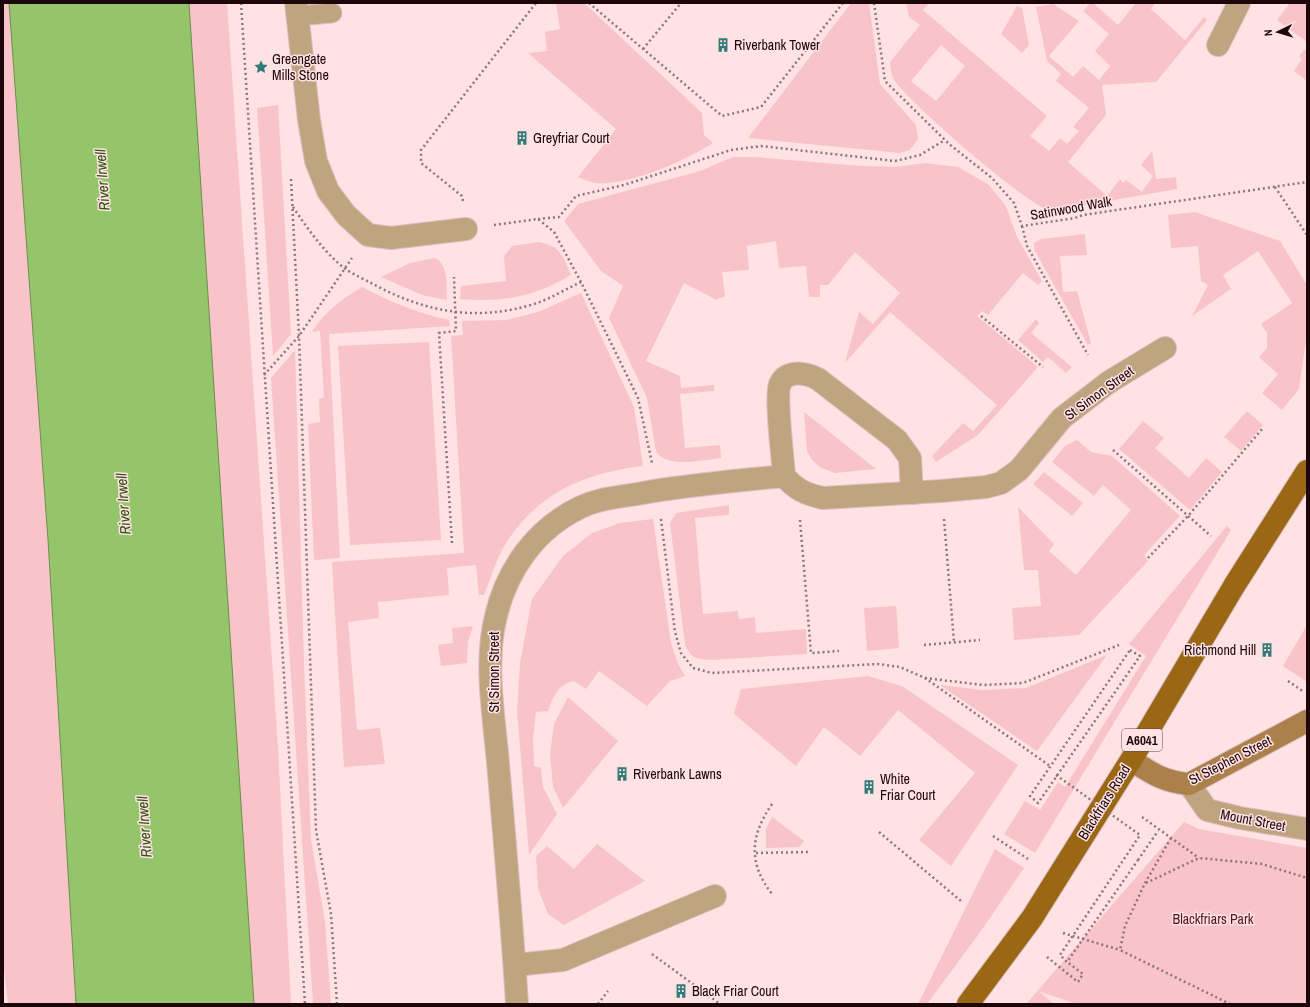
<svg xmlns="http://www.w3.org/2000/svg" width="1310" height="1007" font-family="'Archivo Narrow',sans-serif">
	<rect width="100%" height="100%" fill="#ffe2e4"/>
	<g fill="#f8c4c9" fill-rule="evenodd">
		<path d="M 3,3 L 9,3 L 48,540 L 76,1004 L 8,1004 L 3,960 Z"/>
		<path d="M 189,3 L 227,3 L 278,747 L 291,1004 L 254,1004 Z"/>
		<path d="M 556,3 L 584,3 L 702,113 L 704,135 L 713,143 C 685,161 629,186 595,183 C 589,182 583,179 578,177 L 616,129 L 528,53 L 547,51 L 545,32 L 560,29 Z"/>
		<path d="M 851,3 L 869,3 L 880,84 L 916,125 L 918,139 L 910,150 L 900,153 L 748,138 Z"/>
		<path d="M 906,3 L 929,3 L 923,10 L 1047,116 L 1030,136 L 1049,151 L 1060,138 L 1067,144 L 1079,131 L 1073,127 L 1089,108 L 1056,81 L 1061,74 L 1047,61 L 1036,7 L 1053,4 L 1079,21 L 1049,56 L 1073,77 L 1083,66 L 1099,80 L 1110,66 L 1095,51 L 1109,34 L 1083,11 L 1090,3 L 1093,3 L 1118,25 L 1136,3 L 1155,3 L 1151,9 L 1185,40 L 1204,17 L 1207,20 L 1156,82 L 1102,85 L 1106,115 L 1068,162 L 1107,196 L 1120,179 L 1123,183 L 1126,180 L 1142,192 L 1153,176 L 1141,165 L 1152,151 L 1156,179 L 1176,177 L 1177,189 L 1051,211 C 1026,205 910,103 894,80 C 891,75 891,67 890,62 L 920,25 L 909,17 ZM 941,45 L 965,66 L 936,101 L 911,81 Z"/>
		<path d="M 1290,3 L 1307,3 L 1307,42 L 1277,20 Z"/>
		<path d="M 1017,6 L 1022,8 L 1029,45 L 1022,53 L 1001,34 Z"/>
		<path d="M 1307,47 L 1307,81 L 1294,71 L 1302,59 L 1299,56 Z"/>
		<path d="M 278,105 L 291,334 L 273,356 L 257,108 Z"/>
		<path d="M 733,157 L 754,157 L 862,166 L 895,167 L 926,163 L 958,167 L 988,184 L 1006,206 L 1017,237 L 1042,281 L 1038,285 L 1023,273 L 988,315 L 982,311 L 977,316 L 1038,367 L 978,435 L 936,462 L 932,456 L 963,423 L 973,431 L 997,405 L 890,312 L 845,363 L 859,312 L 873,324 L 900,293 L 855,252 L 828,285 L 820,285 L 820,297 L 809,297 L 806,266 L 779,268 L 776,241 L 747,246 L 749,270 L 722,272 L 725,297 L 719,298 L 717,300 L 684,283 L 646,361 L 680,376 L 681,388 L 714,385 L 714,391 L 680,394 L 685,448 L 720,445 L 721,458 C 704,460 665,469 656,451 L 647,398 L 609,318 L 623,286 L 601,271 L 564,221 L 578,204 L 700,171 Z"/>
		<path d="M 1195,212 L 1280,241 L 1307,285 L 1307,333 L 1299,389 L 1282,410 L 1262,393 L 1278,374 L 1259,357 L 1267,348 L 1267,333 L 1261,324 L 1292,303 L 1258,251 L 1223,275 L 1231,289 L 1192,316 L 1208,285 L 1201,281 L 1198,246 L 1171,248 L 1168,215 Z"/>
		<path d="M 1085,234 L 1087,255 L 1060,256 L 1063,292 L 1077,291 L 1091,343 L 1088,345 L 1050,278 L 1034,249 L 1034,243 L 1041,239 Z"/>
		<path d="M 539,242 C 562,247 562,255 571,275 C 536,296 501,303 460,299 L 461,286 L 506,281 L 504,256 L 512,246 Z"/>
		<path d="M 435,258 C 449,265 446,286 447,300 L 422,295 L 381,277 L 410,263 Z"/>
		<path d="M 362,287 C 390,302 418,313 449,320 L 450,326 L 329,334 L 340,558 L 314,560 L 308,424 L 320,422 L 319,399 L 324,397 L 320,331 L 312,332 C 324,312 342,299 362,287 Z"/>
		<path d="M 581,293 L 634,407 L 643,466 C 583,473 533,495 502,550 C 495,563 490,580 484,595 L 479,595 L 476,565 L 447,568 L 449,595 L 378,602 L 379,618 L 348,622 L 357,730 L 380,728 L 385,764 L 344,767 L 332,562 L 464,553 L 451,336 L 463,335 L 462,321 L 506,320 L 538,312 Z"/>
		<path d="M 1036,319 L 1039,323 L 1031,333 L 1072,367 L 1066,373 L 1048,357 L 1043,362 L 1018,340 Z"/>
		<path d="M 429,342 L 441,540 L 350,545 L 338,346 Z"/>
		<path d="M 295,350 L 304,664 L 311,840 L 325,922 L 331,1004 L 313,1004 L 271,378 Z"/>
		<path d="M 1247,411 L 1263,425 L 1241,451 L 1224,437 Z"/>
		<path d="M 804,412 L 808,415 L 876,469 L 835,473 L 821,468 L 812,460 L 807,451 Z"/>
		<path d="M 1143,421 L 1164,438 L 1155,448 L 1189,478 L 1206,458 L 1222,472 L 1190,510 L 1119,449 Z"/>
		<path d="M 1077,440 L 1091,452 L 1112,456 L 1180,516 L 1144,555 L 1148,561 L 1079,635 L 1014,640 L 1012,608 L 1041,606 L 1038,570 L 1024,570 L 1018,507 L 1054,544 L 1049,551 L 1076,575 L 1131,510 L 1103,485 L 1094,496 L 1052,462 L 1065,446 Z"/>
		<path d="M 1044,472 L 1083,503 L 1072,516 L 1033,484 Z"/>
		<path d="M 729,505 L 729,515 L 695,518 L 703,614 L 738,611 L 739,619 L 755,617 L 756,633 L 806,629 L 807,654 L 712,660 C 697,659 692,660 685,645 L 670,523 L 676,513 Z"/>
		<path d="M 653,519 L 671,643 L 678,664 L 685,676 L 670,681 L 647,706 L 599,671 L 586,689 L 574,681 C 558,684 553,697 548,711 L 536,712 L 533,738 L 534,766 L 541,768 L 543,787 L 557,814 L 529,855 L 517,710 L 520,663 L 532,599 L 563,556 L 592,533 L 620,523 Z"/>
		<path d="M 1227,526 L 1231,530 L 1035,853 L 1004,834 L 1025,801 L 1040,810 L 1058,782 L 1065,787 L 1146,656 L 1129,644 Z"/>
		<path d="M 896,606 L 899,648 L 867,651 L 864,608 Z"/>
		<path d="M 1307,625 L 1307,682 L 1283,666 Z"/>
		<path d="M 473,626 L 468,641 L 467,663 L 441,666 L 438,645 L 453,643 L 452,628 Z"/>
		<path d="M 1107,655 L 1037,751 L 940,685 L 982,690 L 1026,688 Z"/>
		<path d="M 868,676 L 902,686 L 1018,765 L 951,866 L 919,840 L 975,773 L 898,710 L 860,756 L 824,727 L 796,766 L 734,714 L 741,689 Z"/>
		<path d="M 568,697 L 618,741 L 563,808 L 553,787 L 550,754 L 554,724 Z"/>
		<path d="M 772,817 L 804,841 L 799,847 L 766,848 L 766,829 Z"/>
		<path d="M 1184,822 L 1199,829 L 1307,848 L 1307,1004 L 1076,1004 L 1038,991 L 1054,1004 L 1026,1004 Z"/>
		<path d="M 597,844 L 645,881 L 564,925 L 548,914 L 538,889 L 536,856 L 547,846 L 574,869 Z"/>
		<path d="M 995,849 L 1024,868 L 981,931 L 927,1004 L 918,1004 Z"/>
	</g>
	<path fill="#94c56b" stroke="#708c4e" d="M 9,3 L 189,3 L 254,1004 L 76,1004 L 48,540 Z"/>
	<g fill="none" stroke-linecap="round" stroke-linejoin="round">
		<defs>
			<path id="lane" d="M 297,16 L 332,13"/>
			<g id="street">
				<path d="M 296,3 L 309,120 L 316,161 L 328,191 L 346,215 L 368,235 L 391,238 L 466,229"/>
				<path d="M 1218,45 L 1239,3"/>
				<path d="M 784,476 C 783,460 775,396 780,384 C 787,369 806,373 818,379 L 897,440 L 910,458 L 912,493"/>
				<path d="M 1189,784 L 1207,810 L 1240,818 L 1307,829"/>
				<path d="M 515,965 L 563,960 L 715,896"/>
				<path d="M 517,1004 C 512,924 505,844 498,763 C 494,716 484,663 496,616 C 507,569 536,529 579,508 C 597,499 617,497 637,494 C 685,485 735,481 784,476 C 796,490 806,494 823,498 L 941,491 L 986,487 L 1001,483 L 1019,470 L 1062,418 L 1109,382 L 1165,348"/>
			</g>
			<path id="secondary" d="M 1131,760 C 1151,773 1164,782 1189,784 L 1307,721"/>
			<path id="primary" d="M 968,1004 L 1032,918 L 1131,760 L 1234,586 L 1307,471"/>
		</defs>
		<use href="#lane" stroke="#dbbfc1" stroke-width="21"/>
		<use href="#street" stroke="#dbbfc1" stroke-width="24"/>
		<use href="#secondary" stroke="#dbbfc1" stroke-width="24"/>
		<use href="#primary" stroke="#dbbfc1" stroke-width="24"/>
		<g stroke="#8e7577" stroke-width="2.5" stroke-dasharray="2 3" stroke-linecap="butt">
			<path d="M 241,3 L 305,1004"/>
			<path d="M 589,3 L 722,116 L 761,107 L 843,3"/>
			<path d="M 874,3 L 885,81 L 949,144 L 992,178 L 1014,203 L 1022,226 L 1075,218 L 1083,215 L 1307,182"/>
			<path d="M 643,49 L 681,3"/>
			<path d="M 291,179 L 299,336 L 316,830 L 331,914 L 337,1004"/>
			<path d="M 1275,187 L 1307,235"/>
			<path d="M 463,201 L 462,196 L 421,163 L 421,150 L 536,3"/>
			<path d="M 293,207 C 308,229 323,251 344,268 C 352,274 364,279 373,284 C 425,312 476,322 534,304 C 550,299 566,289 581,282"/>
			<path d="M 538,219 L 559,217 L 576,196 L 624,185 L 731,150 L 761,146 L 895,161 L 920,155 L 945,140"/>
			<path d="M 494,225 L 538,219 L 554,232 L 581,282 L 638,398 L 652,463"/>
			<path d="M 1022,226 L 1027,246 L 1088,355"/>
			<path d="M 981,316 L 1043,367"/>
			<path d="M 264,375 L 299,336 L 352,258"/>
			<path d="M 1113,450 L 1211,536"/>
			<path d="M 661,519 L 675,632 L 681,653 L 693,668 L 712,673 L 878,664 L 900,667 L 925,678 L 1050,766"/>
			<path d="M 944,519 L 954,642"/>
			<path d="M 800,520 L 811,653 L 839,651"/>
			<path d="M 452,543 L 439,333 L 456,331 L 454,277"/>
			<path d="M 1148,558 L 1188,516 L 1263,428"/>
			<path d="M 924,645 L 980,640"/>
			<path d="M 1130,650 L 1140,656 L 1038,803 L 1030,796 Z"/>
			<path d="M 925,678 L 983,685 L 1023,683 L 1119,645"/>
			<path d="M 1288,681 L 1304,692"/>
			<path d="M 772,804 C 750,836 748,863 772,894"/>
			<path d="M 1142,817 L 1199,858"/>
			<path d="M 879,832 L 961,901"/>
			<path d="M 993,836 L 1028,859"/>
			<path d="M 1171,838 L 1145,883 L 1125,926 L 1120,950 L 1230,1004"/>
			<path d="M 756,853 L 809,852"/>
			<path d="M 1138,860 L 1158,831"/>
			<path d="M 1146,883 L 1199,858 L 1262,864 L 1307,878"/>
			<path d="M 1063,933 L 1120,950"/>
			<path d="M 652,954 L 720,1004"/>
			<path d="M 1047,957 L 1078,982 L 1083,974 L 1067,962"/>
			<path d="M 598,1004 L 608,991"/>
		</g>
		<use href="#lane" stroke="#c0a480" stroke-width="19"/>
		<use href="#street" stroke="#c0a480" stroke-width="22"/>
		<use href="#secondary" stroke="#ab804a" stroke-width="22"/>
		<use href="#primary" stroke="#9a6715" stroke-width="22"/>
		<path stroke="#8e7577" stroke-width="2.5" stroke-dasharray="2 3" stroke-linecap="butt" d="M 1056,775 L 1140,835 L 1060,955 L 1067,962 L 1138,860"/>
	</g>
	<defs>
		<symbol id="building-bare" viewBox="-9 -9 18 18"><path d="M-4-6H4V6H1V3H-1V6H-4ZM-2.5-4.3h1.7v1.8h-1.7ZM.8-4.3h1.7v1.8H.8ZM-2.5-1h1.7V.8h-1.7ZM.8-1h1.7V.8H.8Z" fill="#337b79" stroke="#ffe2e4" stroke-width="2.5" paint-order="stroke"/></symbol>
		<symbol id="sight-bare" viewBox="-9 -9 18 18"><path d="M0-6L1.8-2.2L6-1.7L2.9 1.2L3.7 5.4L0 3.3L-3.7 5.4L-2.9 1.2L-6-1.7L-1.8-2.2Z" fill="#337b79" stroke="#ffe2e4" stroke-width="2.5" paint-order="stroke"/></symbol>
	</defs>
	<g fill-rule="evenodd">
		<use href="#building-bare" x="713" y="35" width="20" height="20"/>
		<use href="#sight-bare" x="251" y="57" width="20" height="20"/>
		<use href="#building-bare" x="512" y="128" width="20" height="20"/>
		<use href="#building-bare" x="1257" y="640" width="20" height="20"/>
		<use href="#building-bare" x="612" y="764" width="20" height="20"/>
		<use href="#building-bare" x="859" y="777" width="20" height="20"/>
		<use href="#building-bare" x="671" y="981" width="20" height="20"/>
	</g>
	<g text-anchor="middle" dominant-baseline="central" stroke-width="3" stroke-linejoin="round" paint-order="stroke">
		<rect fill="#ffe2e4" stroke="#61494b" stroke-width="1" x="1122" y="729" width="40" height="22" rx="3"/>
		<g font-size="13" font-weight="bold" fill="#1d070a">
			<text x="1142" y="740">A6041</text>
		</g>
		<g font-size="14" fill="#1d070a" stroke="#ffe2e4" text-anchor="start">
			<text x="734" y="45">Riverbank Tower</text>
			<text x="272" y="59">Greengate<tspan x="272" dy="16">Mills Stone</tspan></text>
			<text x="533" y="138">Greyfriar Court</text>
			<text x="1256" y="650" text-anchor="end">Richmond Hill</text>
			<text x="633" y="774">Riverbank Lawns</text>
			<text x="880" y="779">White<tspan x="880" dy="16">Friar Court</tspan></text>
			<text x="692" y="991">Black Friar Court</text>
		</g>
		<g font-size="14" fill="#1d070a" stroke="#ffe2e4">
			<text transform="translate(1071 208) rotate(-10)">Satinwood Walk</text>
			<text transform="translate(1099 393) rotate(-36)">St Simon Street</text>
			<text transform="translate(494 672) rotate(-90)">St Simon Street</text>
			<text transform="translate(1230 760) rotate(-27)">St Stephen Street</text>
			<text transform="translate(1104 802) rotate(-58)">Blackfriars Road</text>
			<text transform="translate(1253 820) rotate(11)">Mount Street</text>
		</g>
		<g font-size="14" fill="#551221" stroke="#ffe2e4">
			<text x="1213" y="919">Blackfriars Park</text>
		</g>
		<g font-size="15" font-style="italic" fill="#325213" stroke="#ffe2e4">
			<text transform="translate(102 180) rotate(-94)">River Irwell</text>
			<text transform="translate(123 504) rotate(-94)">River Irwell</text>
			<text transform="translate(144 827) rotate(-94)">River Irwell</text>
		</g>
	</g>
	<rect width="1310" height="1007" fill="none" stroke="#1d070a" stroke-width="8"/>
	<g transform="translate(1278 32) rotate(265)" stroke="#ffe2e4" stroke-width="3" paint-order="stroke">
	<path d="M0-3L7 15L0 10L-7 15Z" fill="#1d070a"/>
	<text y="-6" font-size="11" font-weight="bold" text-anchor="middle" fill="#1d070a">N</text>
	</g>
</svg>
